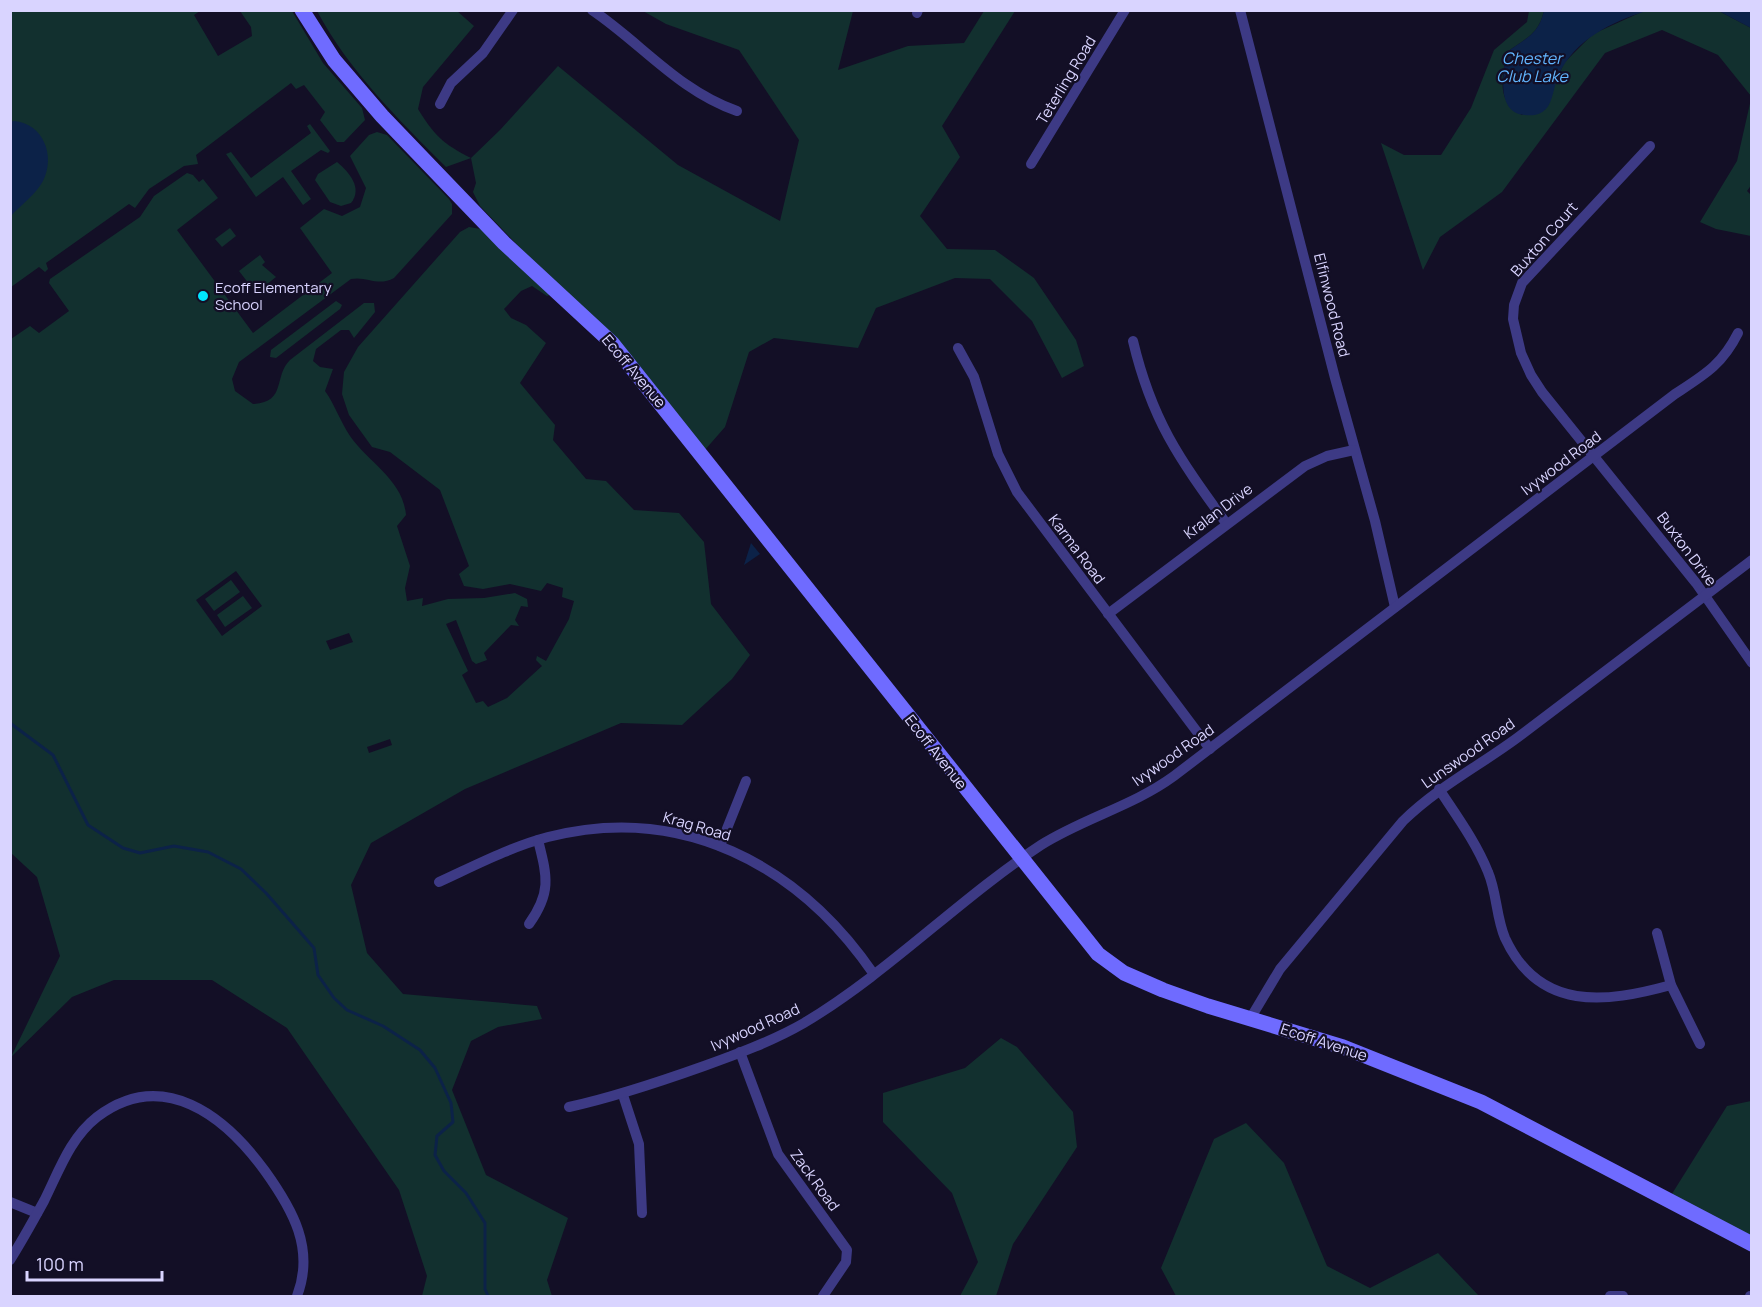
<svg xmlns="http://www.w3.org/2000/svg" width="1762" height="1307" font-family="Manrope,sans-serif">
	<rect width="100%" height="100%" fill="#130f26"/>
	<g fill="#12302f" fill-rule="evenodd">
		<path d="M 1646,10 L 1719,11 L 1751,28 L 1751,96 L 1718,55 L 1662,30 L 1605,53 L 1502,192 L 1440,237 L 1423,270 L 1381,143 L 1404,155 L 1441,155 L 1471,108 L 1494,50 L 1527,22 L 1529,11 L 1544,11 C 1538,36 1525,38 1506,53 C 1503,79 1495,100 1522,115 L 1552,91 L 1564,63 L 1593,34 Z"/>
		<path d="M 10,11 L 200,11 L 194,15 L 218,56 L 252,36 L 251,27 L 240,11 L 292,11 L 323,63 L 362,108 L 365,120 L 344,142 L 337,142 L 320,120 L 325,112 L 304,85 L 296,89 L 291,83 L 196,155 L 198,164 L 184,166 L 149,189 L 135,208 L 129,204 L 46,263 L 48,269 L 45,272 L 39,267 L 11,287 Z"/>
		<path d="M 317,11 L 457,11 L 474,26 L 423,87 L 418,109 C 434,135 443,144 471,158 L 500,130 L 558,66 L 678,165 L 780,221 L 799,140 L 739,50 L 666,24 L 643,11 L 853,11 L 838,70 L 908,46 L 964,43 L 984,11 L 1015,11 L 942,126 L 960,157 L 920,216 L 947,249 L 995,250 L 1034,278 L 1076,340 L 1084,366 L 1062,378 L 1032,321 L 990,279 L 955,278 L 876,308 L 858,348 L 774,338 L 749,352 L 725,427 L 704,451 L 529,257 L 480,206 L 473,192 L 476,183 L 471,158 L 446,167 C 398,119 349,71 317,11 Z"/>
		<path d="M 1751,99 L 1752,184 L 1747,191 L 1751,195 L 1751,236 L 1716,229 L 1700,222 L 1737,161 Z"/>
		<path d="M 310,124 L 330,151 L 328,153 L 321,150 L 291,171 L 311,199 L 303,205 L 283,177 L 256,197 L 226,154 L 231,152 L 251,178 L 311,133 L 307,126 Z"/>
		<path d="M 377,132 L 387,135 L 449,199 L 452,204 L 452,214 L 394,278 C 378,287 367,276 351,279 L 239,362 L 232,379 L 235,391 L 253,404 C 287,402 273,377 290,360 L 364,303 L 374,303 L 375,312 L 354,338 L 349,330 L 341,330 L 316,349 L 313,361 L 320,367 L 333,369 L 325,391 C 335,405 340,421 350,436 C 369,463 403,480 406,515 L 397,526 L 410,566 L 405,588 L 407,601 L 423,598 L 422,606 L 448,599 L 484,598 L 515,593 L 527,599 L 528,607 L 521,606 L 515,620 L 519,626 L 511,625 L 484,653 L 487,660 L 476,664 L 472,661 L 456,620 L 446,624 L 468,671 L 462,675 L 476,703 L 483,701 L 488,707 L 507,698 L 542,666 L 536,660 L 537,656 L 546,661 L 569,619 L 574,601 L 562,597 L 563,588 L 547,583 L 541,591 L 510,584 L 483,589 L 464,586 L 459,574 L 469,566 L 440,490 L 390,452 L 372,447 L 349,415 L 342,394 L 344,372 L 358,347 L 460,232 L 469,227 L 481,229 L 552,294 L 547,296 L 532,286 L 521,291 L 504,309 L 511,318 L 526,325 L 546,343 L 520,383 L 555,425 L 553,440 L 586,479 L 606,481 L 634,510 L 679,513 L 704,542 L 711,604 L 750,655 L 732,679 L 682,725 L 621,723 L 465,789 L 371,843 L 351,885 L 367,953 L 403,994 L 537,1006 L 542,1019 L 498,1027 L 471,1041 L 452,1090 L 486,1175 L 568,1218 L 547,1280 L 552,1296 L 422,1296 L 427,1276 L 399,1190 L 287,1028 L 212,980 L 114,980 L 72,997 L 11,1057 L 60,956 L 37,877 L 11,853 L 11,339 L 30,326 L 39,333 L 69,311 L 49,283 L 50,279 L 140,217 L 154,196 L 187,173 L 193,175 L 199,182 L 203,179 L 218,198 L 177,230 L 253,333 L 332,273 L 300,228 L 324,209 L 342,216 L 360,207 L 366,188 L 350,156 L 369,135 ZM 236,571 L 262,606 L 222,636 L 196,600 ZM 349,633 L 353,642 L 330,650 L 326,641 ZM 390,739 L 392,745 L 369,753 L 367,747 Z"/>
		<path d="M 337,162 C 349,172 363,188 351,203 L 341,206 L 330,202 L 315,180 L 318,174 Z"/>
		<path d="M 230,228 L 236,236 L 222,247 L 215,239 Z"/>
		<path d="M 260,255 L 265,262 L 262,265 L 276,277 L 256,293 L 239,271 Z"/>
		<path d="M 336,301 L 342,305 L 340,309 L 276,358 L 270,357 L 271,350 Z"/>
		<path d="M 231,580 L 240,592 L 214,611 L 205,599 Z"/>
		<path d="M 243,596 L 252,608 L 225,627 L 217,615 Z"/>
		<path d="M 1001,1038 L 1017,1047 L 1073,1112 L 1077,1147 L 1013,1244 L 996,1296 L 960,1296 L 978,1262 L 952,1193 L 883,1122 L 883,1093 L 965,1068 Z"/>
		<path d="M 1751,1101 L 1751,1240 L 1670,1197 L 1727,1106 Z"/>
		<path d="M 1246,1123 L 1284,1163 L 1327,1266 L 1370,1288 L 1438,1253 L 1479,1296 L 1176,1296 L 1161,1268 L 1214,1139 Z"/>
	</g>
	<g fill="#0c2248">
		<path d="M 1544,11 L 1646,11 C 1611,22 1575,40 1559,74 C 1554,84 1553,102 1546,109 C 1540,115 1533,116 1525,115 C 1495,113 1504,72 1506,53 C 1525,38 1538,36 1544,11 Z"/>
		<path d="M 1719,11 L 1751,11 L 1751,28 Z"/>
		<path d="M 14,121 C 43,123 56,156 43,181 C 36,194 21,205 11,216 L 10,122 Z"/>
		<path d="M 751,543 L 760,554 L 744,565 Z"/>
	</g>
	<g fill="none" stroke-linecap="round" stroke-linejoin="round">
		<path stroke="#0c2248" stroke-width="3" d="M 10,723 L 53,755 L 88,825 L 123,848 L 140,853 L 174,846 L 208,852 L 241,869 L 266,893 L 314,948 L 318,975 L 334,998 L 347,1010 L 383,1026 L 420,1050 L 435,1068 L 451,1103 L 453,1122 L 437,1136 L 435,1155 L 444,1171 L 466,1193 L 485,1223 L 485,1289 L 488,1296"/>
		<g stroke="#3d3a85" stroke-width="10">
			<path d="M 592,10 C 641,43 679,91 737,111"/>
			<path d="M 1240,10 L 1335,378 L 1375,521 L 1395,607"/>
			<path d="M 917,13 L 918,10"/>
			<path d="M 440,104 L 451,83 L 483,53 L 513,10"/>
			<path d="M 1650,146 L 1522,283 L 1514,305 L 1513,319 L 1521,353 L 1531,375 L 1542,392 L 1696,583 L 1752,663"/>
			<path d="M 1031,164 L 1125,10"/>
			<path d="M 1133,341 C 1152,421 1179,458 1226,523"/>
			<path d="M 958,348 L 974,377 L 998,454 L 1017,492 L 1210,749"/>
			<path d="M 1108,614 L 1305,466 L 1327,456 L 1354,450"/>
			<path d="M 1439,789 C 1456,815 1476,842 1488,872 C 1497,893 1496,917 1505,938 C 1539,1012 1606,1003 1671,985"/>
			<path d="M 720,846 L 746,781"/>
			<path d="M 439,882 C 474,866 510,847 548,837 C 681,803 798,864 873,973"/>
			<path d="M 529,924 C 552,892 547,876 538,840"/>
			<path d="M 1657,933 L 1671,985 L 1700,1044"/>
			<path d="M 1250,1019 L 1280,969 L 1403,821 C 1438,787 1479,766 1517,738 C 1596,679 1674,619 1752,560"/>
			<path d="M 740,1052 L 778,1154 L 847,1250 L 846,1262 L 823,1296"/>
			<path d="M 623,1095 L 639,1144 L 642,1213"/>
			<path d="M 569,1107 C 615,1097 659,1082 704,1066 C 738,1054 773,1041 804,1023 C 889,972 959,899 1041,845 C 1084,818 1133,806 1174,776 L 1675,394 C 1704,375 1722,365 1738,333"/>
			<path d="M 10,1202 L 37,1213"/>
			<path d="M 10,1260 C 22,1241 33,1221 44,1201 C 59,1171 70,1138 97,1117 C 163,1067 225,1116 265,1171 C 293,1210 315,1249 297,1296"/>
			<path d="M 1610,1296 L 1623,1296"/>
			<path d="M 1750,1296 L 1752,1296"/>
		</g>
		<path stroke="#6f6bff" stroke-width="15" d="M 302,10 L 334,60 L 382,116 L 504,243 L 612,343 L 1098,954 L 1124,973 L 1163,990 L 1208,1006 L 1343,1047 L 1481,1102 L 1752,1244"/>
	</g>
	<circle fill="#00e5ff" stroke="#130f26" stroke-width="2" cx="203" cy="296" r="6"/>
	<g text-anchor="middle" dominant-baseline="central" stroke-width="4.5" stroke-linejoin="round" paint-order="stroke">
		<g font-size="15" fill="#d9d4ff" stroke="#130f26">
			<text transform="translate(1066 80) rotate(-59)">Teterling Road</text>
			<text transform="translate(1544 239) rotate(-49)">Buxton Court</text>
			<text transform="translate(1332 305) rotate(76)">Elfinwood Road</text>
			<text transform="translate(634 371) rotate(50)">Ecoff Avenue</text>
			<text transform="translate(1561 463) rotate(-37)">Ivywood Road</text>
			<text transform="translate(1218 511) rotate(-37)">Kralan Drive</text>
			<text transform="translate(1077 549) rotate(53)">Karma Road</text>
			<text transform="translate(1687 549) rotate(53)">Buxton Drive</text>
			<text transform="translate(936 752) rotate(52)">Ecoff Avenue</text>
			<text transform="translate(1468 753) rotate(-35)">Lunswood Road</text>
			<text transform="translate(1173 755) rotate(-35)">Ivywood Road</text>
			<text transform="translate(697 826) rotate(16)">Krag Road</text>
			<text transform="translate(755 1027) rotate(-24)">Ivywood Road</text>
			<text transform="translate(1324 1042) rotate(18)">Ecoff Avenue</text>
			<text transform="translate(815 1180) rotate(54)">Zack Road</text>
		</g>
		<g font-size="15" fill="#d9d4ff" stroke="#130f26" text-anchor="start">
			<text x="215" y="287">Ecoff Elementary<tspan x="215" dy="17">School</tspan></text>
		</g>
		<g font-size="16" font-style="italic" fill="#62b6ff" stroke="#130f26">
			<text x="1532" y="58">Chester<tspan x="1532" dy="18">Club Lake</tspan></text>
		</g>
	</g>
	<rect width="1762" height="1307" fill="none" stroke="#d9d4ff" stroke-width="24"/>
	<path d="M27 1271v9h135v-9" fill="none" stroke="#d9d4ff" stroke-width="3"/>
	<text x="36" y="1271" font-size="18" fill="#d9d4ff" stroke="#130f26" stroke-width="4.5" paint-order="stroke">100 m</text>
</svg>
